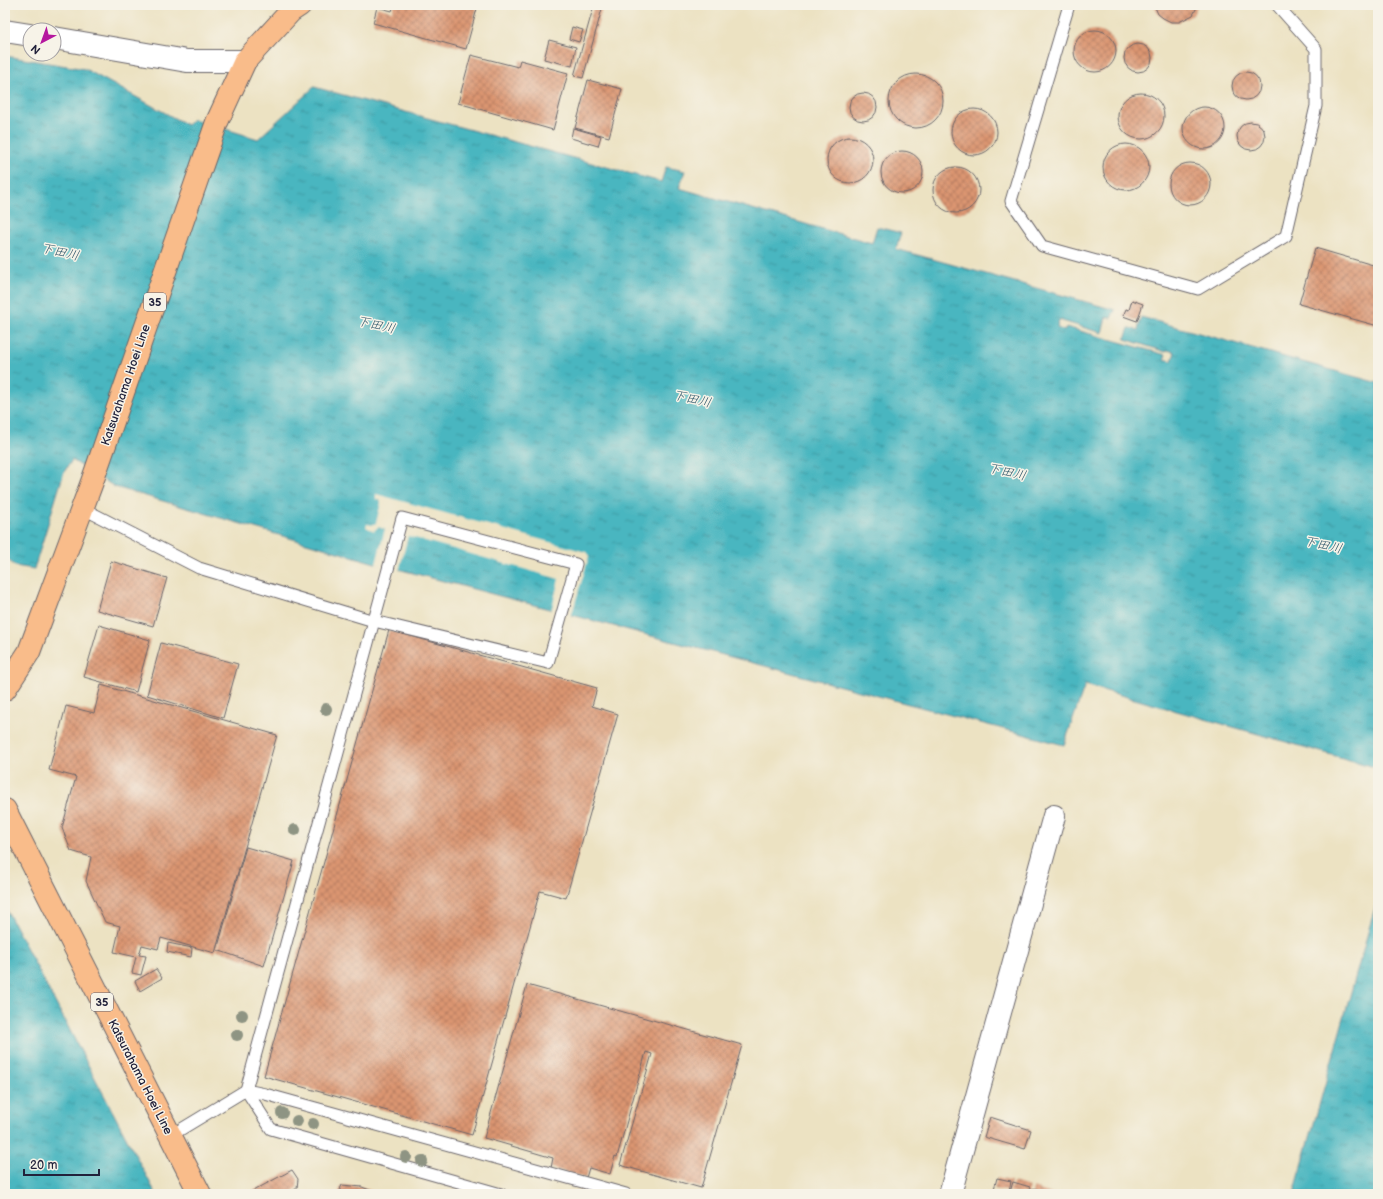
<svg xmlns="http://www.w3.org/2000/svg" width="1383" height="1199" font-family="'Balsamiq Sans','Klee One',sans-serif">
	<defs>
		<pattern id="water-ripples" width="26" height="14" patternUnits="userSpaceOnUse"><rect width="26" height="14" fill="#48b6c0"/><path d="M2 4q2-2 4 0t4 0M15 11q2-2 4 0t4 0" fill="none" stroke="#3c949d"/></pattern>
		<pattern id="building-cross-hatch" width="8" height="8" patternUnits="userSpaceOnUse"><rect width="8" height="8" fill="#db9571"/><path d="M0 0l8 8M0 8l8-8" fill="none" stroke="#b1795e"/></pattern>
	</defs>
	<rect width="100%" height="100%" fill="#f7f3e8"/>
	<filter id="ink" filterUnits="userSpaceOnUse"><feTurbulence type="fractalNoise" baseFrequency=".025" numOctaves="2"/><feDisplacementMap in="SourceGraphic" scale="8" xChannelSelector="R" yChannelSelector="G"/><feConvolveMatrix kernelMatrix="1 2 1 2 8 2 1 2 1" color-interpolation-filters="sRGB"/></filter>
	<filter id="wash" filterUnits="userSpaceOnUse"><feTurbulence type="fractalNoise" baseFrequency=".012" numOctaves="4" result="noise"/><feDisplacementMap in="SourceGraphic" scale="16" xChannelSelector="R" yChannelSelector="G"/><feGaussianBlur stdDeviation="0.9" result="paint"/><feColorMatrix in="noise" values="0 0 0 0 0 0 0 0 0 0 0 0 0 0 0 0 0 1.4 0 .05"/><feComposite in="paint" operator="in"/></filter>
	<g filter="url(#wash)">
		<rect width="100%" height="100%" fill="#ece2c2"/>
		<g fill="url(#water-ripples)" stroke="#356c7e">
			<path d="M 5,56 L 85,69 L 187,125 L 193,119 L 258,139 L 314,87 L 661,182 L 666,167 L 685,171 L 679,188 L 872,243 L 877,227 L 901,233 L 896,249 L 1115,310 L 1111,318 L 1106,317 L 1102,333 L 1059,320 L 1057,328 L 1065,331 L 1066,327 L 1166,355 L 1164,359 L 1172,361 L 1175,352 L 1167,350 L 1166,352 L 1125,339 L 1129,328 L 1138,330 L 1141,317 L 1378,383 L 1378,768 L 1085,685 L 1064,745 L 375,563 L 115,487 L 72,460 L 64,472 L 34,569 L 15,566 L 5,557 Z"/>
			<path d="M 1378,897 L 1378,1194 L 1294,1194 Z"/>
			<path d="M 5,907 L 156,1194 L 10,1194 L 5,1185 Z"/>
		</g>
		<path fill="#ece2c2" d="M 376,494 L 586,552 L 589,556 L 571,617 L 551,612 L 559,579 L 408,536 L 399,571 L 376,564 L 385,529 L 378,527 L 374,531 L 366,527 L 367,524 L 372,525 L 376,523 L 381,503 L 380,500 L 376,499 Z"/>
		<g id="blocks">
			<g fill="url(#building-cross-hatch)">
				<path d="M 394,5 L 478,5 L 466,49 L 373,23 L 377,7 L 392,11 Z"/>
				<path d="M 594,5 L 603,5 L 583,78 L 574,76 Z"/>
				<path d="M 1154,5 L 1198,5 L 1193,15 L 1179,22 L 1171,22 L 1163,18 L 1158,14 Z"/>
				<path d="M 572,27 L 583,30 L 579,42 L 569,39 Z"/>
				<circle cx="1095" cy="51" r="21"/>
				<path d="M 549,40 L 576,47 L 572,66 L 544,59 Z"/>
				<circle cx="1138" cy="58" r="14"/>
				<path d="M 471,55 L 518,67 L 520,60 L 568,73 L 553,130 L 458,103 Z"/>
				<circle cx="1246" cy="86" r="14"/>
				<circle cx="916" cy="101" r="27"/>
				<path d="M 588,80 L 622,89 L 609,137 L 575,128 Z"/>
				<circle cx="1141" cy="116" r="23"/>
				<circle cx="863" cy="107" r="14"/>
				<circle cx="1204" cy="128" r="21"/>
				<circle cx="974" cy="132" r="23"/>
				<circle cx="1251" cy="136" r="14"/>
				<path d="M 573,128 L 601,136 L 598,146 L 571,138 Z"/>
				<circle cx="850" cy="160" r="23"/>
				<circle cx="1126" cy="167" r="23"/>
				<circle cx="902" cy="172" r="21"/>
				<circle cx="1190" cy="184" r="21"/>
				<circle cx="956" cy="190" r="23"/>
				<path d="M 1315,248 L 1373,265 L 1378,251 L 1378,326 L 1299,304 Z"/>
				<path d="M 1132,300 L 1143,304 L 1137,321 L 1123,316 L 1126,309 L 1129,310 Z"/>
				<path d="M 111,561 L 167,578 L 153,626 L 97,610 Z"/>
				<path d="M 99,625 L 150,640 L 136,692 L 84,677 Z"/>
				<path d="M 389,630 L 597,688 L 592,706 L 618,714 L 566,898 L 540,891 L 472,1135 L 264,1076 Z"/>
				<path d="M 161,643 L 238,664 L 223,718 L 147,695 Z"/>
				<path d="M 101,685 L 277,735 L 215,953 L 161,938 L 158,949 L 142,945 L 139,955 L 146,956 L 141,975 L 132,973 L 136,957 L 114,952 L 120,926 L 105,922 L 86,881 L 91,857 L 71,851 L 62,828 L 76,777 L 49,770 L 66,706 L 94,713 Z"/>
				<path d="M 246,847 L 294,861 L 264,966 L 217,950 Z"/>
				<path d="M 168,943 L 192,948 L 191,957 L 167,952 Z"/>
				<path d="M 156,969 L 162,978 L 140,991 L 135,981 Z"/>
				<path d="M 527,985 L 742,1045 L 701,1188 L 620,1165 L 652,1054 L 646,1052 L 617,1157 L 615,1156 L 610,1174 L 589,1168 L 586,1178 L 551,1168 L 553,1158 L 484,1138 Z"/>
				<path d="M 990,1117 L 1031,1130 L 1025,1149 L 984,1137 Z"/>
				<path d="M 292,1170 L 298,1179 L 297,1188 L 293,1191 L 295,1194 L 247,1194 Z"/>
				<path d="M 997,1178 L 1011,1181 L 1009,1192 L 994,1189 Z"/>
				<path d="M 1013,1182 L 1030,1187 L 1028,1194 L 1010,1192 Z"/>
				<path d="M 342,1185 L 362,1187 L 380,1194 L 338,1194 Z"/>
				<path d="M 1033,1188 L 1052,1194 L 1032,1194 Z"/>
			</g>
		</g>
	</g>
	<g filter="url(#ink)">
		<use href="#blocks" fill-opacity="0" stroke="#69656a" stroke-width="1"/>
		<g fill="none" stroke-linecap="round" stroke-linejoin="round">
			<defs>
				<g id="lane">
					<path d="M 1069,5 L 1011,201 L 1042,246 L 1198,289 L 1286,236 L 1316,106 L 1316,49 L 1277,5"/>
					<path d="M 82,508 L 199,568 L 374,621 L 548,663 L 576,564 L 402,518 L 246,1090 L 265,1094 L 626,1194"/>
					<path d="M 170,1136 L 246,1090 L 271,1129 L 501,1194"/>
				</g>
				<g id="street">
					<path d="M 5,31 L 30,35"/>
					<path d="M 54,38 L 187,61 L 245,61"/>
					<path d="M 950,1194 L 1054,816"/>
				</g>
				<g id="primary">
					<path d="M 5,689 L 29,652 L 92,482 L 217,122 L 245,61 L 291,11 L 300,5"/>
					<path d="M 5,810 L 200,1194"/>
				</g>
			</defs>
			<use href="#lane" stroke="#69656a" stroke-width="13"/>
			<use href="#street" stroke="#69656a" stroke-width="24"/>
			<use href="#primary" stroke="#69656a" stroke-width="24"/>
			<use href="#lane" stroke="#fff" stroke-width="11"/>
			<use href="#street" stroke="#fff" stroke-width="22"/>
			<use href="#primary" stroke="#f9bc8a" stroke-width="22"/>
		</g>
		<g fill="#8e9483">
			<circle cx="326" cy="709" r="6"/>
			<circle cx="295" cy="830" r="6"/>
			<circle cx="242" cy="1015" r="6"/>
			<circle cx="237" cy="1035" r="6"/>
			<circle cx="282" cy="1113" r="6"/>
			<circle cx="297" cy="1121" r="6"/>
			<circle cx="313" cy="1124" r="6"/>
			<circle cx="406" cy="1157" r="6"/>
			<circle cx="422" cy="1161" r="6"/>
		</g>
	</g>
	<g text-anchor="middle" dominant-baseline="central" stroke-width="3" stroke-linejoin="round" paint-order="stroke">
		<g fill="#f7f3e8" stroke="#62616f" stroke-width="1">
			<rect x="144" y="293" width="22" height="18" rx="3"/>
			<rect x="91" y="993" width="22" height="18" rx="3"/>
		</g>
		<g font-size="11" font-weight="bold" fill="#22223b">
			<text x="155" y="302">35</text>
			<text x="102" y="1002">35</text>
		</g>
		<g font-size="12" fill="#22223b" stroke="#f7f3e8">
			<text transform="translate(126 385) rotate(-71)">Katsurahama Hoei Line</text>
			<text transform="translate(140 1077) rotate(63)">Katsurahama Hoei Line</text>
		</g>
		<g font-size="13" font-style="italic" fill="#2f566a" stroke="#f7f3e8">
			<text transform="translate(60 252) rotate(13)">下田川</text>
			<text transform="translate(376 325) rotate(13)">下田川</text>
			<text transform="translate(692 399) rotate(13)">下田川</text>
			<text transform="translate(1007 472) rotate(13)">下田川</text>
			<text transform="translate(1323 545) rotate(13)">下田川</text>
		</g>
	</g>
	<rect width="1383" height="1199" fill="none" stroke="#f7f3e8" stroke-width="20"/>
	<g transform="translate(42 42) rotate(221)"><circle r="19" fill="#f7f3e8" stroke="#a29fa3"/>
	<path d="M0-3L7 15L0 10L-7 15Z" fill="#b5179e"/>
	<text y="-6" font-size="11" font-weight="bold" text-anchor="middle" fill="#22223b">N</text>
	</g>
	<path d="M24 1169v6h75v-6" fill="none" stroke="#22223b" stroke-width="2"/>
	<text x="30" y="1169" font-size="12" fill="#22223b" stroke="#f7f3e8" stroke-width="3" paint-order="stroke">20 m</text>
</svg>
